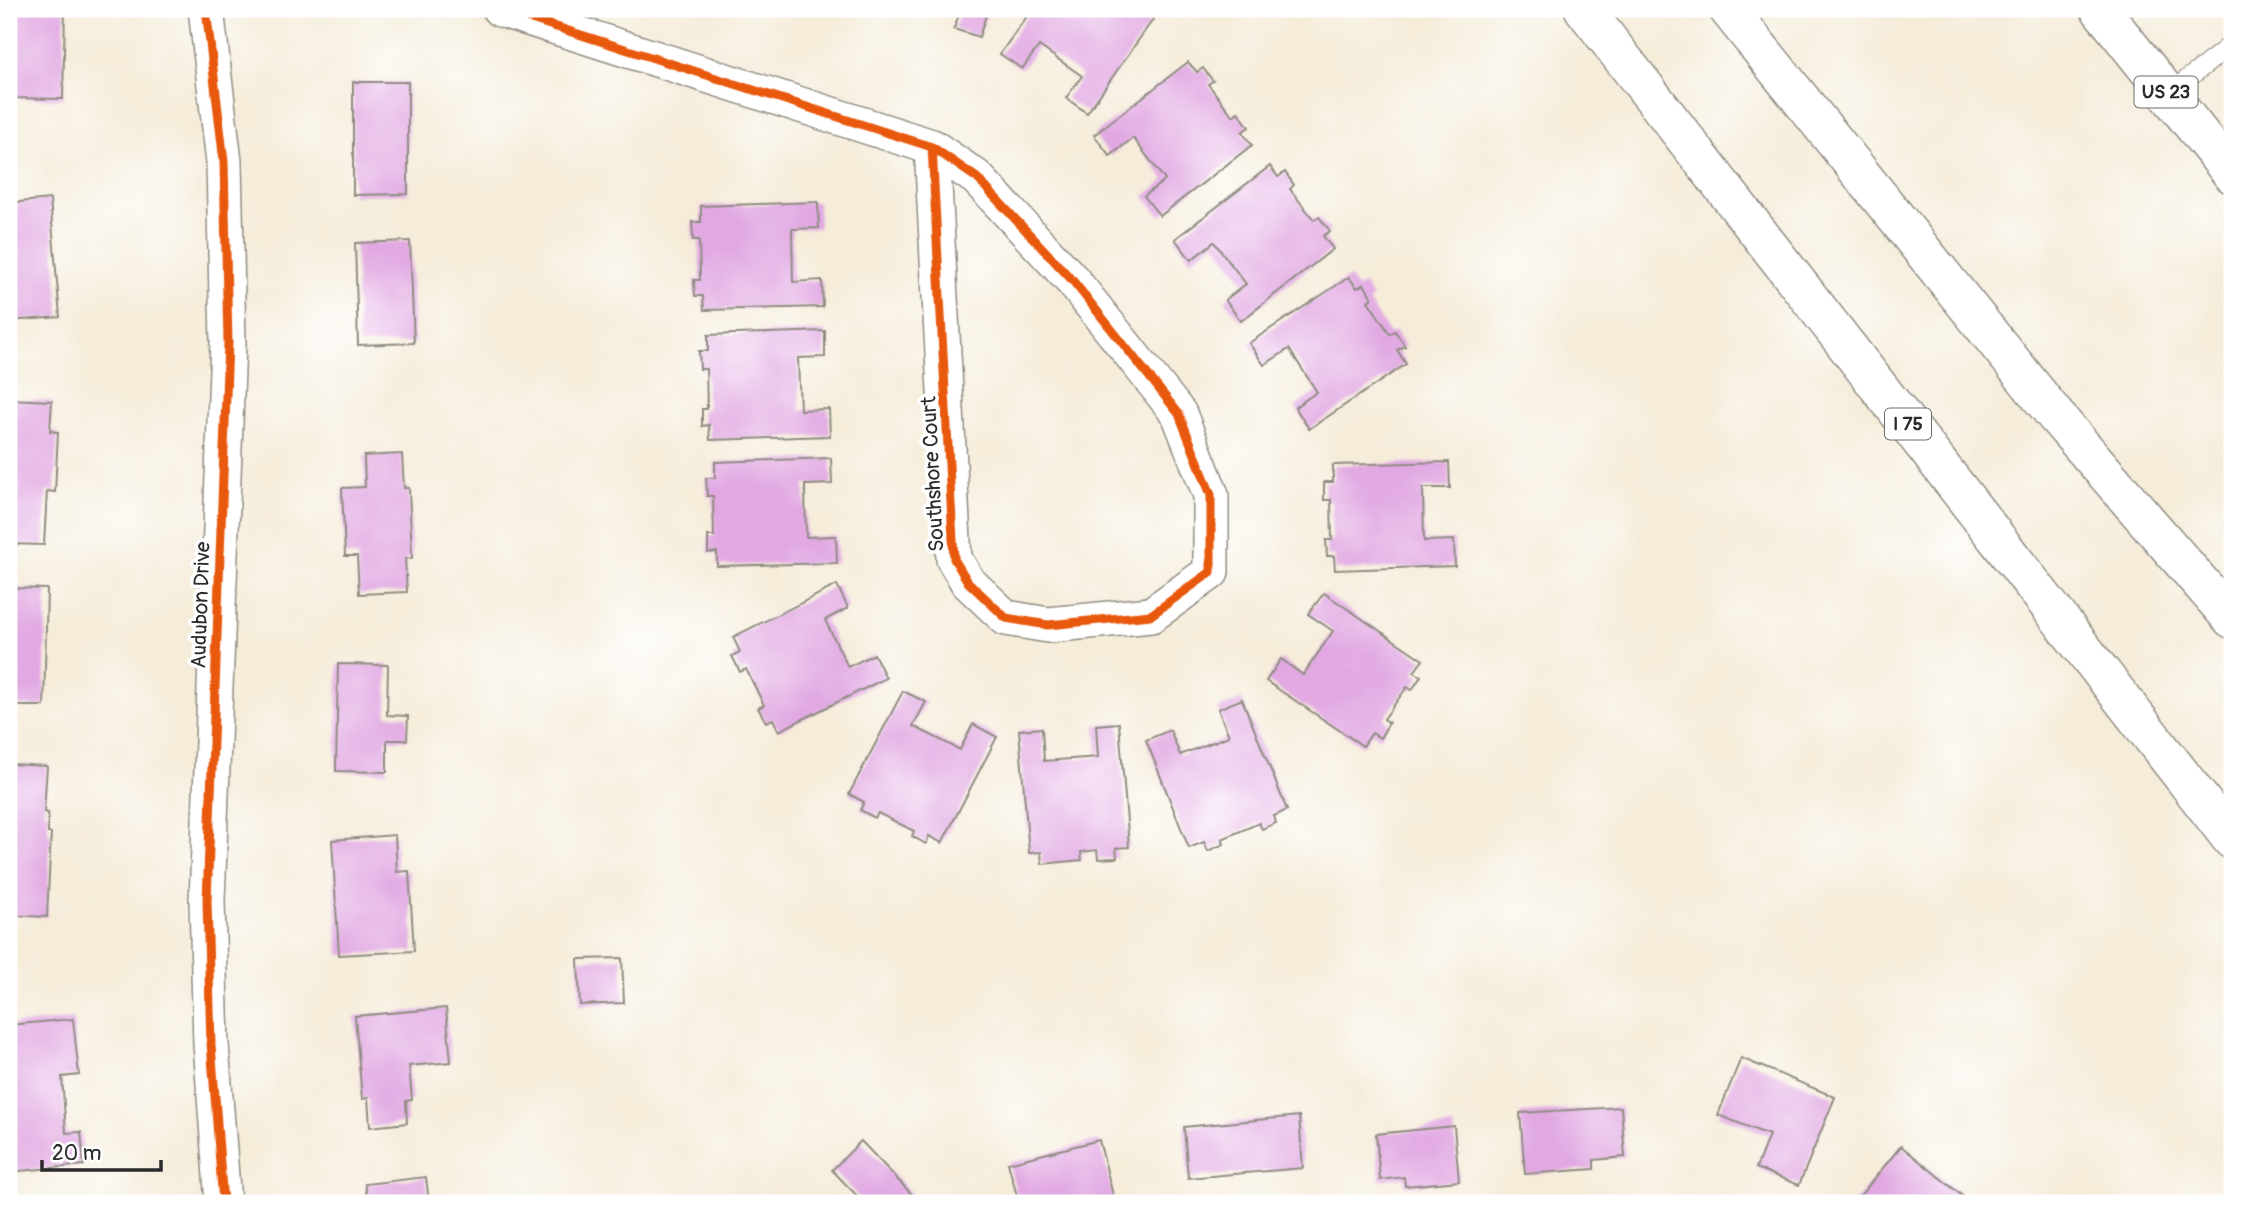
<svg xmlns="http://www.w3.org/2000/svg" width="2241" height="1212" font-family="Pangolin,sans-serif">
	<rect width="100%" height="100%" fill="#fff"/>
	<filter id="ink" filterUnits="userSpaceOnUse"><feTurbulence type="fractalNoise" baseFrequency=".0143" numOctaves="2"/><feDisplacementMap in="SourceGraphic" scale="14" xChannelSelector="R" yChannelSelector="G"/><feConvolveMatrix kernelMatrix="1 2 1 2 8 2 1 2 1" color-interpolation-filters="sRGB"/></filter>
	<filter id="wash" filterUnits="userSpaceOnUse"><feTurbulence type="fractalNoise" baseFrequency=".00686" numOctaves="4" result="noise"/><feDisplacementMap in="SourceGraphic" scale="28" xChannelSelector="R" yChannelSelector="G"/><feGaussianBlur stdDeviation="1.57" result="paint"/><feColorMatrix in="noise" values="0 0 0 0 0 0 0 0 0 0 0 0 0 0 0 0 0 1.4 0 .05"/><feComposite in="paint" operator="in"/></filter>
	<g filter="url(#wash)">
		<rect width="100%" height="100%" fill="#f5ecd9"/>
		<g id="blocks">
			<g fill="#e1a8e2">
				<path d="M 9,9 L 65,9 L 63,99 L 11,98 Z"/>
				<path d="M 887,9 L 906,9 L 904,15 Z"/>
				<path d="M 961,9 L 988,9 L 979,37 L 954,29 Z"/>
				<path d="M 1032,9 L 1142,9 L 1154,18 L 1087,113 L 1066,98 L 1082,76 L 1039,46 L 1022,69 L 1000,54 Z"/>
				<path d="M 1188,62 L 1197,72 L 1203,68 L 1213,81 L 1208,84 L 1233,116 L 1238,112 L 1249,127 L 1242,132 L 1252,145 L 1160,216 L 1144,196 L 1165,180 L 1133,138 L 1110,156 L 1094,135 Z"/>
				<path d="M 353,82 L 408,82 L 408,194 L 353,195 Z"/>
				<path d="M 1270,166 L 1278,177 L 1285,172 L 1294,185 L 1290,189 L 1314,220 L 1319,217 L 1330,231 L 1323,236 L 1333,249 L 1241,321 L 1225,300 L 1246,284 L 1214,242 L 1191,260 L 1175,239 Z"/>
				<path d="M 50,199 L 60,317 L 9,321 L 9,203 Z"/>
				<path d="M 818,202 L 819,228 L 792,229 L 793,282 L 822,280 L 823,307 L 704,310 L 703,296 L 695,296 L 694,280 L 700,280 L 699,240 L 693,240 L 692,222 L 701,222 L 701,206 Z"/>
				<path d="M 410,241 L 414,343 L 358,345 L 355,243 Z"/>
				<path d="M 1349,277 L 1357,288 L 1364,284 L 1372,298 L 1368,301 L 1390,334 L 1395,331 L 1405,346 L 1397,350 L 1406,364 L 1309,429 L 1295,407 L 1317,392 L 1289,349 L 1264,365 L 1249,343 Z"/>
				<path d="M 825,331 L 825,357 L 798,358 L 800,410 L 829,409 L 830,436 L 710,440 L 709,425 L 702,426 L 702,409 L 707,409 L 706,369 L 700,369 L 699,351 L 708,351 L 708,335 Z"/>
				<path d="M 9,399 L 52,401 L 50,431 L 58,432 L 55,492 L 47,491 L 44,545 L 9,544 Z"/>
				<path d="M 402,454 L 404,488 L 409,488 L 412,558 L 405,559 L 407,592 L 359,594 L 357,556 L 345,556 L 342,488 L 365,487 L 364,456 Z"/>
				<path d="M 831,458 L 832,484 L 805,485 L 806,537 L 836,536 L 837,563 L 717,566 L 717,552 L 708,553 L 708,536 L 714,536 L 713,496 L 707,496 L 706,478 L 715,478 L 715,462 Z"/>
				<path d="M 1449,462 L 1450,488 L 1423,488 L 1424,541 L 1454,540 L 1455,566 L 1335,570 L 1334,556 L 1327,556 L 1326,540 L 1332,540 L 1331,500 L 1324,500 L 1324,482 L 1333,482 L 1333,465 Z"/>
				<path d="M 837,585 L 848,608 L 825,620 L 848,667 L 874,654 L 886,678 L 779,731 L 773,719 L 766,722 L 758,708 L 764,705 L 746,669 L 740,672 L 732,656 L 740,652 L 733,637 Z"/>
				<path d="M 9,588 L 47,589 L 44,706 L 9,706 Z"/>
				<path d="M 1324,593 L 1423,660 L 1414,672 L 1421,676 L 1412,690 L 1407,687 L 1384,719 L 1389,723 L 1380,738 L 1372,733 L 1363,746 L 1266,681 L 1281,659 L 1303,675 L 1333,631 L 1308,614 Z"/>
				<path d="M 338,664 L 388,665 L 387,715 L 408,716 L 407,740 L 387,740 L 387,772 L 336,771 Z"/>
				<path d="M 903,691 L 926,702 L 913,726 L 960,750 L 973,724 L 997,737 L 942,843 L 929,836 L 926,844 L 912,836 L 914,831 L 878,813 L 875,818 L 860,810 L 864,802 L 849,794 Z"/>
				<path d="M 1242,699 L 1287,810 L 1274,816 L 1276,823 L 1262,829 L 1259,823 L 1222,839 L 1224,844 L 1208,851 L 1204,842 L 1189,848 L 1146,740 L 1170,730 L 1180,755 L 1229,736 L 1218,709 Z"/>
				<path d="M 1119,723 L 1129,847 L 1116,848 L 1117,858 L 1098,859 L 1097,850 L 1081,852 L 1082,860 L 1042,864 L 1041,852 L 1029,853 L 1019,730 L 1042,728 L 1044,761 L 1098,757 L 1096,725 Z"/>
				<path d="M 9,764 L 47,766 L 44,812 L 48,813 L 48,833 L 51,833 L 47,917 L 9,915 Z"/>
				<path d="M 395,835 L 397,872 L 409,871 L 414,951 L 339,955 L 332,840 Z"/>
				<path d="M 622,958 L 624,1003 L 580,1005 L 578,959 Z"/>
				<path d="M 446,1008 L 451,1062 L 409,1066 L 412,1100 L 406,1101 L 407,1123 L 370,1127 L 368,1098 L 362,1099 L 355,1016 Z"/>
				<path d="M 73,1019 L 79,1075 L 62,1077 L 66,1133 L 81,1132 L 84,1165 L 9,1172 L 9,1134 L 12,1134 L 9,1099 L 9,1025 Z"/>
				<path d="M 1741,1058 L 1835,1097 L 1799,1185 L 1756,1168 L 1769,1135 L 1718,1115 Z"/>
				<path d="M 1621,1107 L 1625,1157 L 1594,1160 L 1594,1169 L 1525,1174 L 1520,1113 Z"/>
				<path d="M 1299,1116 L 1303,1168 L 1188,1178 L 1184,1127 Z"/>
				<path d="M 1454,1126 L 1459,1181 L 1405,1186 L 1404,1177 L 1380,1180 L 1376,1134 Z"/>
				<path d="M 1099,1140 L 1115,1203 L 1019,1203 L 1008,1163 Z"/>
				<path d="M 861,1141 L 920,1203 L 864,1203 L 832,1170 Z"/>
				<path d="M 1901,1146 L 1971,1203 L 1854,1203 Z"/>
				<path d="M 426,1177 L 429,1203 L 368,1203 L 365,1184 Z"/>
			</g>
		</g>
	</g>
	<g filter="url(#ink)">
		<use href="#blocks" fill-opacity="0" stroke="#908c82" stroke-width="2"/>
		<g fill="none" stroke-linecap="round" stroke-linejoin="round">
			<defs>
				<path id="service" d="M 2168,94 L 2232,44"/>
				<g id="minor">
					<path d="M 206,9 L 224,162 L 228,343 L 207,901 L 211,1044 L 223,1203"/>
					<path d="M 500,9 L 932,147 L 977,178 L 1073,281 L 1179,414 L 1211,495 L 1211,572 L 1151,615 L 1048,625 L 1006,618 L 968,582 L 954,559 L 932,147"/>
				</g>
				<path id="primary" d="M 2100,9 L 2232,174"/>
				<g id="motorway">
					<path d="M 1584,9 L 2232,840"/>
					<path d="M 1728,9 L 2055,415 L 2232,619"/>
				</g>
			</defs>
			<use href="#service" stroke="#908c82" stroke-width="20"/>
			<use href="#minor" stroke="#908c82" stroke-width="38"/>
			<use href="#primary" stroke="#908c82" stroke-width="41"/>
			<use href="#motorway" stroke="#908c82" stroke-width="41"/>
			<use href="#service" stroke="#fff" stroke-width="18"/>
			<use href="#minor" stroke="#fff" stroke-width="35"/>
			<use href="#primary" stroke="#fff" stroke-width="38"/>
			<use href="#motorway" stroke="#fff" stroke-width="38"/>
			<defs>
				<g id="cycleway">
					<path d="M 206,9 L 224,162 L 228,343 L 207,901 L 211,1044 L 223,1203"/>
					<path d="M 500,9 L 932,147 L 977,178 L 1073,281 L 1179,414 L 1211,495 L 1211,572 L 1151,615 L 1048,625 L 1006,618 L 968,582 L 954,559 L 932,147"/>
				</g>
			</defs>
			<use href="#cycleway" stroke="#fff" stroke-width="13"/>
			<use href="#cycleway" stroke="#e8590c" stroke-width="9"/>
		</g>
	</g>
	<g text-anchor="middle" dominant-baseline="central" stroke-width="7" stroke-linejoin="round" paint-order="stroke">
		<g fill="#fff" stroke="#6b6b6b" stroke-width="2">
			<rect x="2134.5" y="76.5" width="63" height="31" rx="5"/>
			<rect x="1885" y="408.5" width="46" height="31" rx="5"/>
		</g>
		<g font-size="19" font-weight="bold" fill="#2b2b2b">
			<text x="2166" y="92">US 23</text>
			<text x="1908" y="424">I 75</text>
		</g>
		<g font-size="21" fill="#2b2b2b" stroke="#fff">
			<text transform="translate(933 474) rotate(-93)">Southshore Court</text>
			<text transform="translate(201 605) rotate(-88)">Audubon Drive</text>
		</g>
	</g>
	<rect width="2241" height="1212" fill="none" stroke="#fff" stroke-width="35"/>
	<path d="M42 1160v10h119v-10" fill="none" stroke="#2b2b2b" stroke-width="3.5"/>
	<text x="52" y="1160" font-size="21" fill="#2b2b2b" stroke="#ffffff" stroke-width="5" paint-order="stroke">20 m</text>
</svg>
